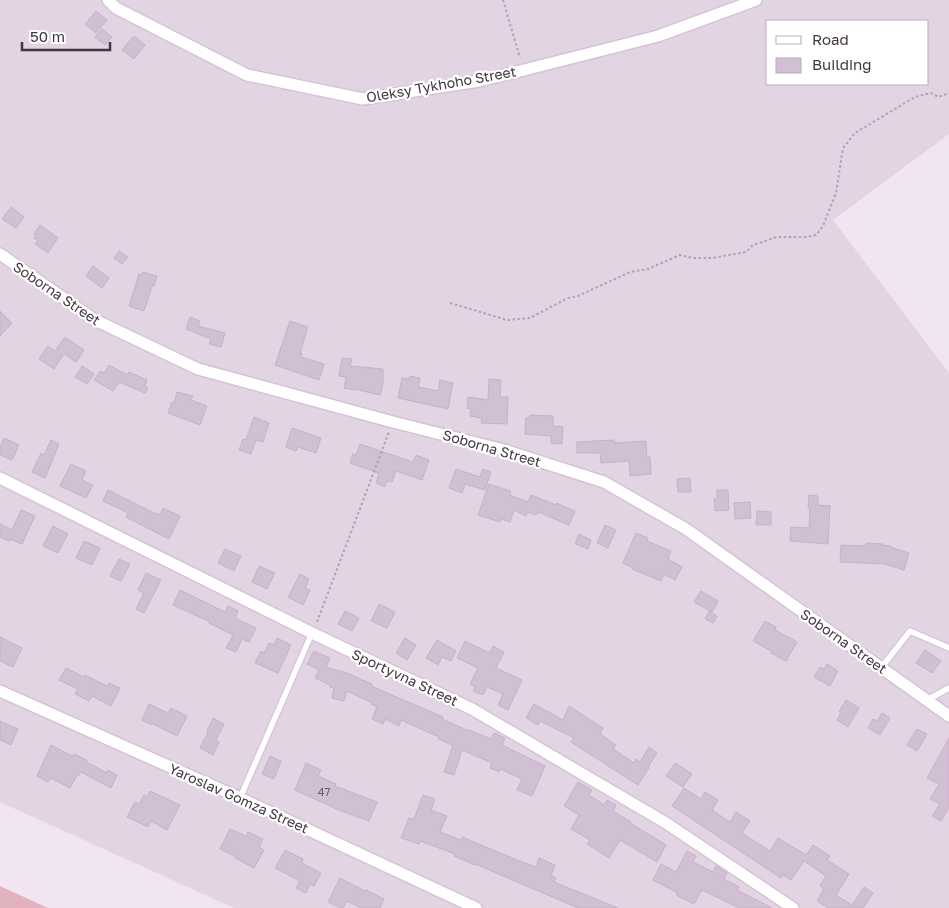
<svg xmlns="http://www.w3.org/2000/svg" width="949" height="908" font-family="'Golos Text',sans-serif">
	<rect width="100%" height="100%" fill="#f0e5f0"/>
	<path fill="#e3d4e3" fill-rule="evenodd" d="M 0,0 L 949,0 L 949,134 L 833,220 L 949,373 L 949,908 L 234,908 L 0,802 ZM 768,21 L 928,21 L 928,84 L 768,84 Z"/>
	<path fill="#e0b3be" d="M 0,886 L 48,908 L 0,908 Z"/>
	<g fill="#d1bfd3" stroke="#c8b0ca">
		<path d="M 96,11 L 107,20 L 96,33 L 85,24 Z"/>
		<path d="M 102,29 L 112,37 L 105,45 L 95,37 Z"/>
		<path d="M 134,36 L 145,45 L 134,59 L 122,50 Z"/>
		<path d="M 11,207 L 24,217 L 16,228 L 2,219 Z"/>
		<path d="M 40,225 L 58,238 L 48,253 L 35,244 L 38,240 L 34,238 L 36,235 L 34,234 Z"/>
		<path d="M 119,251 L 128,257 L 122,264 L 114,258 Z"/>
		<path d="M 93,266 L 109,278 L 102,288 L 86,276 Z"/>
		<path d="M 143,272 L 157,276 L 154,286 L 152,286 L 144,311 L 129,306 L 139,274 L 142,275 Z"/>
		<path d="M 0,311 L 12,323 L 0,336 Z"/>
		<path d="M 190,317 L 200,321 L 198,326 L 225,333 L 221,347 L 209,344 L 211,339 L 186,329 Z"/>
		<path d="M 290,321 L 308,327 L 300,353 L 302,353 L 301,357 L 324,364 L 319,380 L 275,365 Z"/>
		<path d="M 65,337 L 84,350 L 76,362 L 64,354 L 54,369 L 39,359 L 48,346 L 55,351 Z"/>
		<path d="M 342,358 L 352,359 L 350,366 L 383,369 L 383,384 L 380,395 L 354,389 L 354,390 L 344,388 L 346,377 L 339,376 Z"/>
		<path d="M 109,365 L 127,375 L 129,372 L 147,380 L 145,386 L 148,388 L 145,393 L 119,382 L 113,391 L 94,380 L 100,371 L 104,373 Z"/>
		<path d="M 82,366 L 94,374 L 87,384 L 75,377 Z"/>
		<path d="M 410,376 L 420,378 L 418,387 L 438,391 L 440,380 L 453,383 L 448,409 L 398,398 L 402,378 L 409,379 Z"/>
		<path d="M 489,379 L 501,380 L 500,397 L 508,397 L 507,424 L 481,423 L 482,418 L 470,416 L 471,409 L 467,408 L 468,397 L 488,400 Z"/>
		<path d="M 177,392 L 193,396 L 191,400 L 207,406 L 200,425 L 168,413 L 172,402 L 174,403 Z"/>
		<path d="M 530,415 L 553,416 L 553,426 L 563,427 L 562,444 L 551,443 L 551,436 L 525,434 L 526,418 L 530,418 Z"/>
		<path d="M 254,417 L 269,423 L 263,442 L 256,440 L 251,454 L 239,450 L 243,439 L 246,440 Z"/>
		<path d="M 292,428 L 321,438 L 316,453 L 298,447 L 296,451 L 286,447 Z"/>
		<path d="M 4,438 L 19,445 L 12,460 L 0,455 L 0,447 Z"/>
		<path d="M 51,440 L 59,444 L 45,478 L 32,472 L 41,453 L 44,455 Z"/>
		<path d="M 614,440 L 615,443 L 646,441 L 647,457 L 650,457 L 651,474 L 630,476 L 629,461 L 601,463 L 600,453 L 577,453 L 577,442 Z"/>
		<path d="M 360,444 L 413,462 L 416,455 L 429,460 L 422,480 L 396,471 L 392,482 L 387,481 L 385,487 L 376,483 L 379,473 L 350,463 L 353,454 L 356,455 Z"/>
		<path d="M 71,464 L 86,471 L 82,480 L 93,485 L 86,498 L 60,486 Z"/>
		<path d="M 456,469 L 480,477 L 483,469 L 491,472 L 485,490 L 465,484 L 462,493 L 449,488 Z"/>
		<path d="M 690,478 L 691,492 L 678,492 L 677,479 Z"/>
		<path d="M 489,484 L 511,491 L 510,495 L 528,502 L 531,495 L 556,505 L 556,503 L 575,511 L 569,525 L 538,512 L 536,515 L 527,512 L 526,516 L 514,510 L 510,522 L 501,519 L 500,522 L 478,515 Z"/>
		<path d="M 108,490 L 156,514 L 156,513 L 160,515 L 163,508 L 180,516 L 169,539 L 126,517 L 128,513 L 103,501 Z"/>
		<path d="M 717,490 L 728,490 L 729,510 L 715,511 L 714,499 L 717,499 Z"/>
		<path d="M 809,495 L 818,496 L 818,505 L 830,506 L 828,544 L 790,541 L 791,527 L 809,528 L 810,508 L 808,508 Z"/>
		<path d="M 750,502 L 751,518 L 735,519 L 734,503 Z"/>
		<path d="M 21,510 L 35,516 L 22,544 L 10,539 L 9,541 L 0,537 L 0,524 L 12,530 Z"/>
		<path d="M 757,511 L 771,512 L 771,525 L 756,525 Z"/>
		<path d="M 605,525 L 616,530 L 608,548 L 597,543 Z"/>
		<path d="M 53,526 L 68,534 L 58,553 L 43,546 Z"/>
		<path d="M 636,533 L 648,538 L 647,541 L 671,551 L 668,559 L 682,567 L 675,580 L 664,574 L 661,581 L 632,569 L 633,568 L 623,563 Z"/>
		<path d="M 579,534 L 591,540 L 588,549 L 575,544 Z"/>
		<path d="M 84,541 L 100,548 L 92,565 L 76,558 Z"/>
		<path d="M 866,543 L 883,544 L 883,545 L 890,546 L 890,547 L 909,553 L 904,570 L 885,564 L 840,562 L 841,545 L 866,546 Z"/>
		<path d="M 225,549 L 241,556 L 234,571 L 218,563 Z"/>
		<path d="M 119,559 L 130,564 L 121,581 L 110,576 Z"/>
		<path d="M 259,566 L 275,573 L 267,589 L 252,582 Z"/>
		<path d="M 146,573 L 161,580 L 144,613 L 136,609 L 144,593 L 138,590 Z"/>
		<path d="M 300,574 L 309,579 L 305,588 L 310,590 L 303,605 L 288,597 Z"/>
		<path d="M 180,590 L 225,612 L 228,606 L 238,611 L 235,618 L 256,628 L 249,642 L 242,639 L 236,652 L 226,648 L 233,635 L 209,623 L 210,622 L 173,605 Z"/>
		<path d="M 701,591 L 718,601 L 712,612 L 694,602 Z"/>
		<path d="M 379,604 L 395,612 L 387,628 L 371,621 Z"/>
		<path d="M 345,611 L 359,618 L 352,631 L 338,624 Z"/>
		<path d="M 709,611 L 717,616 L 713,623 L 705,619 Z"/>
		<path d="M 765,621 L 776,627 L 775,630 L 797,642 L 786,661 L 771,653 L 771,651 L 753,641 Z"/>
		<path d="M 0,637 L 22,648 L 13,667 L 0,661 Z"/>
		<path d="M 277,638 L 291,645 L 278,673 L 255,663 L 261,651 L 264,653 L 269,643 L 274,645 Z"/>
		<path d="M 405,638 L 416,645 L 407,660 L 396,653 Z"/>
		<path d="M 437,640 L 456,651 L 451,661 L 442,657 L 438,665 L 426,658 Z"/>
		<path d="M 465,641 L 490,653 L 493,646 L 504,652 L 496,668 L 522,680 L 508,710 L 498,705 L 503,694 L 487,687 L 483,695 L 473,691 L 475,687 L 470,684 L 478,668 L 457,658 Z"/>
		<path d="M 925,650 L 941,661 L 932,673 L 916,663 Z"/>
		<path d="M 314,651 L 330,658 L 326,667 L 353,675 L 353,676 L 372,684 L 371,686 L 443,717 L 442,719 L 469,731 L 469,730 L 491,739 L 494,733 L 505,738 L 502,745 L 545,766 L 532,796 L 517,790 L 522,779 L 500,769 L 499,772 L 490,768 L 492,763 L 462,750 L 454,775 L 444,772 L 453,745 L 438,739 L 439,737 L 401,720 L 399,726 L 385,719 L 383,724 L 372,719 L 377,707 L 371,704 L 372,703 L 347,691 L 344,701 L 332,698 L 334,688 L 330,687 L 330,685 L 315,678 L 319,670 L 307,664 Z"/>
		<path d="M 827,664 L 838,671 L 830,686 L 814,677 L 820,667 L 824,669 Z"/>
		<path d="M 66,668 L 84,677 L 85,675 L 107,686 L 109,683 L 120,688 L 111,706 L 92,696 L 89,701 L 75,694 L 78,689 L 59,680 Z"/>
		<path d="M 846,700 L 859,708 L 848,727 L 837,720 L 841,713 L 839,712 Z"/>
		<path d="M 149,704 L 168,713 L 171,708 L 187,716 L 177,736 L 151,723 L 151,725 L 142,720 Z"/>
		<path d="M 534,704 L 563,720 L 569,706 L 603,728 L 600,734 L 616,745 L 613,749 L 634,763 L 636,759 L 640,762 L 649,747 L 657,753 L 648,767 L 649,768 L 638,785 L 571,742 L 574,738 L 540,721 L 538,725 L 526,718 Z"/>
		<path d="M 882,713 L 890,718 L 880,735 L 868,728 L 873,719 L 877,721 Z"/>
		<path d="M 213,718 L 224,724 L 216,740 L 219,742 L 213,755 L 200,748 L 208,732 L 207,731 Z"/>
		<path d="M 0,721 L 18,729 L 11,745 L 0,740 Z"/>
		<path d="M 917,729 L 927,734 L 917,751 L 907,745 Z"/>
		<path d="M 949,738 L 949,809 L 948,809 L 941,821 L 932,816 L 940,804 L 930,799 L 939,784 L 927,778 Z"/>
		<path d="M 51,745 L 72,756 L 74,754 L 87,760 L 86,762 L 107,773 L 108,770 L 117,775 L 111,788 L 81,772 L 79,775 L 77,775 L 70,788 L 51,778 L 48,782 L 37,776 Z"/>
		<path d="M 270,756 L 281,761 L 274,779 L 262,774 Z"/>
		<path d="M 306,763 L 321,770 L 318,776 L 336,784 L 335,786 L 377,802 L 369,821 L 341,811 L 295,790 Z"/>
		<path d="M 675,763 L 692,774 L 683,787 L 666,776 Z"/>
		<path d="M 578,782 L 592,790 L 589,795 L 604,805 L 607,800 L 616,805 L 613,811 L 631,822 L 630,823 L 666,845 L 657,862 L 620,840 L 609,858 L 587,844 L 590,840 L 571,829 L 579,815 L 564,806 Z"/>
		<path d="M 684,788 L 701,799 L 705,792 L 718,800 L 712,810 L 730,822 L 736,812 L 750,821 L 742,833 L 770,851 L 778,838 L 806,855 L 813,845 L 830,856 L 827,860 L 849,874 L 836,895 L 852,905 L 864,887 L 873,893 L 863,908 L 828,908 L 817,901 L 824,889 L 820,886 L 826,876 L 804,861 L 791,880 L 783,875 L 781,878 L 672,806 Z"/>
		<path d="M 150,791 L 180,805 L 167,830 L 151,821 L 148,827 L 127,817 L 135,802 L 139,804 L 144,795 L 147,797 Z"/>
		<path d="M 423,795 L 435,799 L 431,810 L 447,816 L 440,832 L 461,840 L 462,837 L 517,860 L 536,867 L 539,858 L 555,865 L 551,875 L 556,878 L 554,882 L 618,908 L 578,908 L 475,864 L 475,865 L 454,856 L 455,854 L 420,841 L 419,844 L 401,838 L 409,818 L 414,819 Z"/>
		<path d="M 230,829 L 246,836 L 248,832 L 263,839 L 259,847 L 264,850 L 254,868 L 235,858 L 236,857 L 220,849 Z"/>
		<path d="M 285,850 L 303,859 L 302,863 L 321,873 L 314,886 L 310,884 L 306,893 L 296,888 L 300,881 L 275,868 Z"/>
		<path d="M 687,851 L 696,856 L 693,862 L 713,872 L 716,866 L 721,869 L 727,873 L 724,879 L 739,887 L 737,890 L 772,908 L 739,908 L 702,890 L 694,904 L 676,895 L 678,893 L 653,880 L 661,864 L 676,872 Z"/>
		<path d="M 340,878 L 365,891 L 366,890 L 384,899 L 380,908 L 361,908 L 347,901 L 343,908 L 340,908 L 328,902 Z"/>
	</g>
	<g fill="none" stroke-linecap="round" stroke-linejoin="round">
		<defs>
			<g id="lane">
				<path d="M 881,668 L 910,631 L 949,648"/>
				<path d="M 927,700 L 949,688"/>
				<path d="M 240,798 L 312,633"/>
			</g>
			<g id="street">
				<path d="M 108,0 L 116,8 L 247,75 L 363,99 L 479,81 L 524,70 L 658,36 L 756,0"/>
				<path d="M 0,254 L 95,320 L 198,369 L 393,422 L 504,450 L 604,482 L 686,529 L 949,716"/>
				<path d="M 0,478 L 312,633 L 472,709 L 666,823 L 793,908"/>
				<path d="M 0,691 L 240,798 L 476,908"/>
			</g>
		</defs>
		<use href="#lane" stroke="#d4c3d5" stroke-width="8"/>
		<use href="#street" stroke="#d4c3d5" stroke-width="14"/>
		<g stroke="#b89cba" stroke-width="2" stroke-dasharray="2.5 2.5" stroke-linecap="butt">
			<path d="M 503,0 L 520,58"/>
			<path d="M 450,303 L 507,320 L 530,318 L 568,298 L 578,296 L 630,272 L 648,269 L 680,255 L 693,258 L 712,258 L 746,252 L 753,245 L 777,237 L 807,237 L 816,235 L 823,226 L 836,193 L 843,148 L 855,133 L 915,97 L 931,93 L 938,97 L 949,93"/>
			<path d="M 317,622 L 389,432"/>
		</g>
		<use href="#lane" stroke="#fff" stroke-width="5.5"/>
		<use href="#street" stroke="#fff" stroke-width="11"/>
	</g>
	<g text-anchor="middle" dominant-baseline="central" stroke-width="4.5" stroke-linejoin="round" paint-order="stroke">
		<g font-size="11" fill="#655866">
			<text x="324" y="791">47</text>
		</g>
		<g font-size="14" fill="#413642" stroke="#fff">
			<text transform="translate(441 84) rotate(-10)">Oleksy Tykhoho Street</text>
			<text transform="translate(57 293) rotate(34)">Soborna Street</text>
			<text transform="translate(492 448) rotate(16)">Soborna Street</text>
			<text transform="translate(844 641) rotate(35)">Soborna Street</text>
			<text transform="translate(405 677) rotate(25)">Sportyvna Street</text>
			<text transform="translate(239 798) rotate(24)">Yaroslav Gomza Street</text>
		</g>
	</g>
	<rect x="766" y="20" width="162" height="65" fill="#ffffff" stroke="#b3afb3"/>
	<rect x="776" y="36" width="25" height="8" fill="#ffffff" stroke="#b3afb3"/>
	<text x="812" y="45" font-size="15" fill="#413642">Road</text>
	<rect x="776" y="58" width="25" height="15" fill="#d1bfd3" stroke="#b3afb3"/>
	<text x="812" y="70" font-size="15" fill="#413642">Building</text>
	<path d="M22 42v8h88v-8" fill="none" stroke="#413642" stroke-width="2.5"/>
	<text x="30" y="42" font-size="15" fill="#413642" stroke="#ffffff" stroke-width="4" paint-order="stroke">50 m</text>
</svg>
